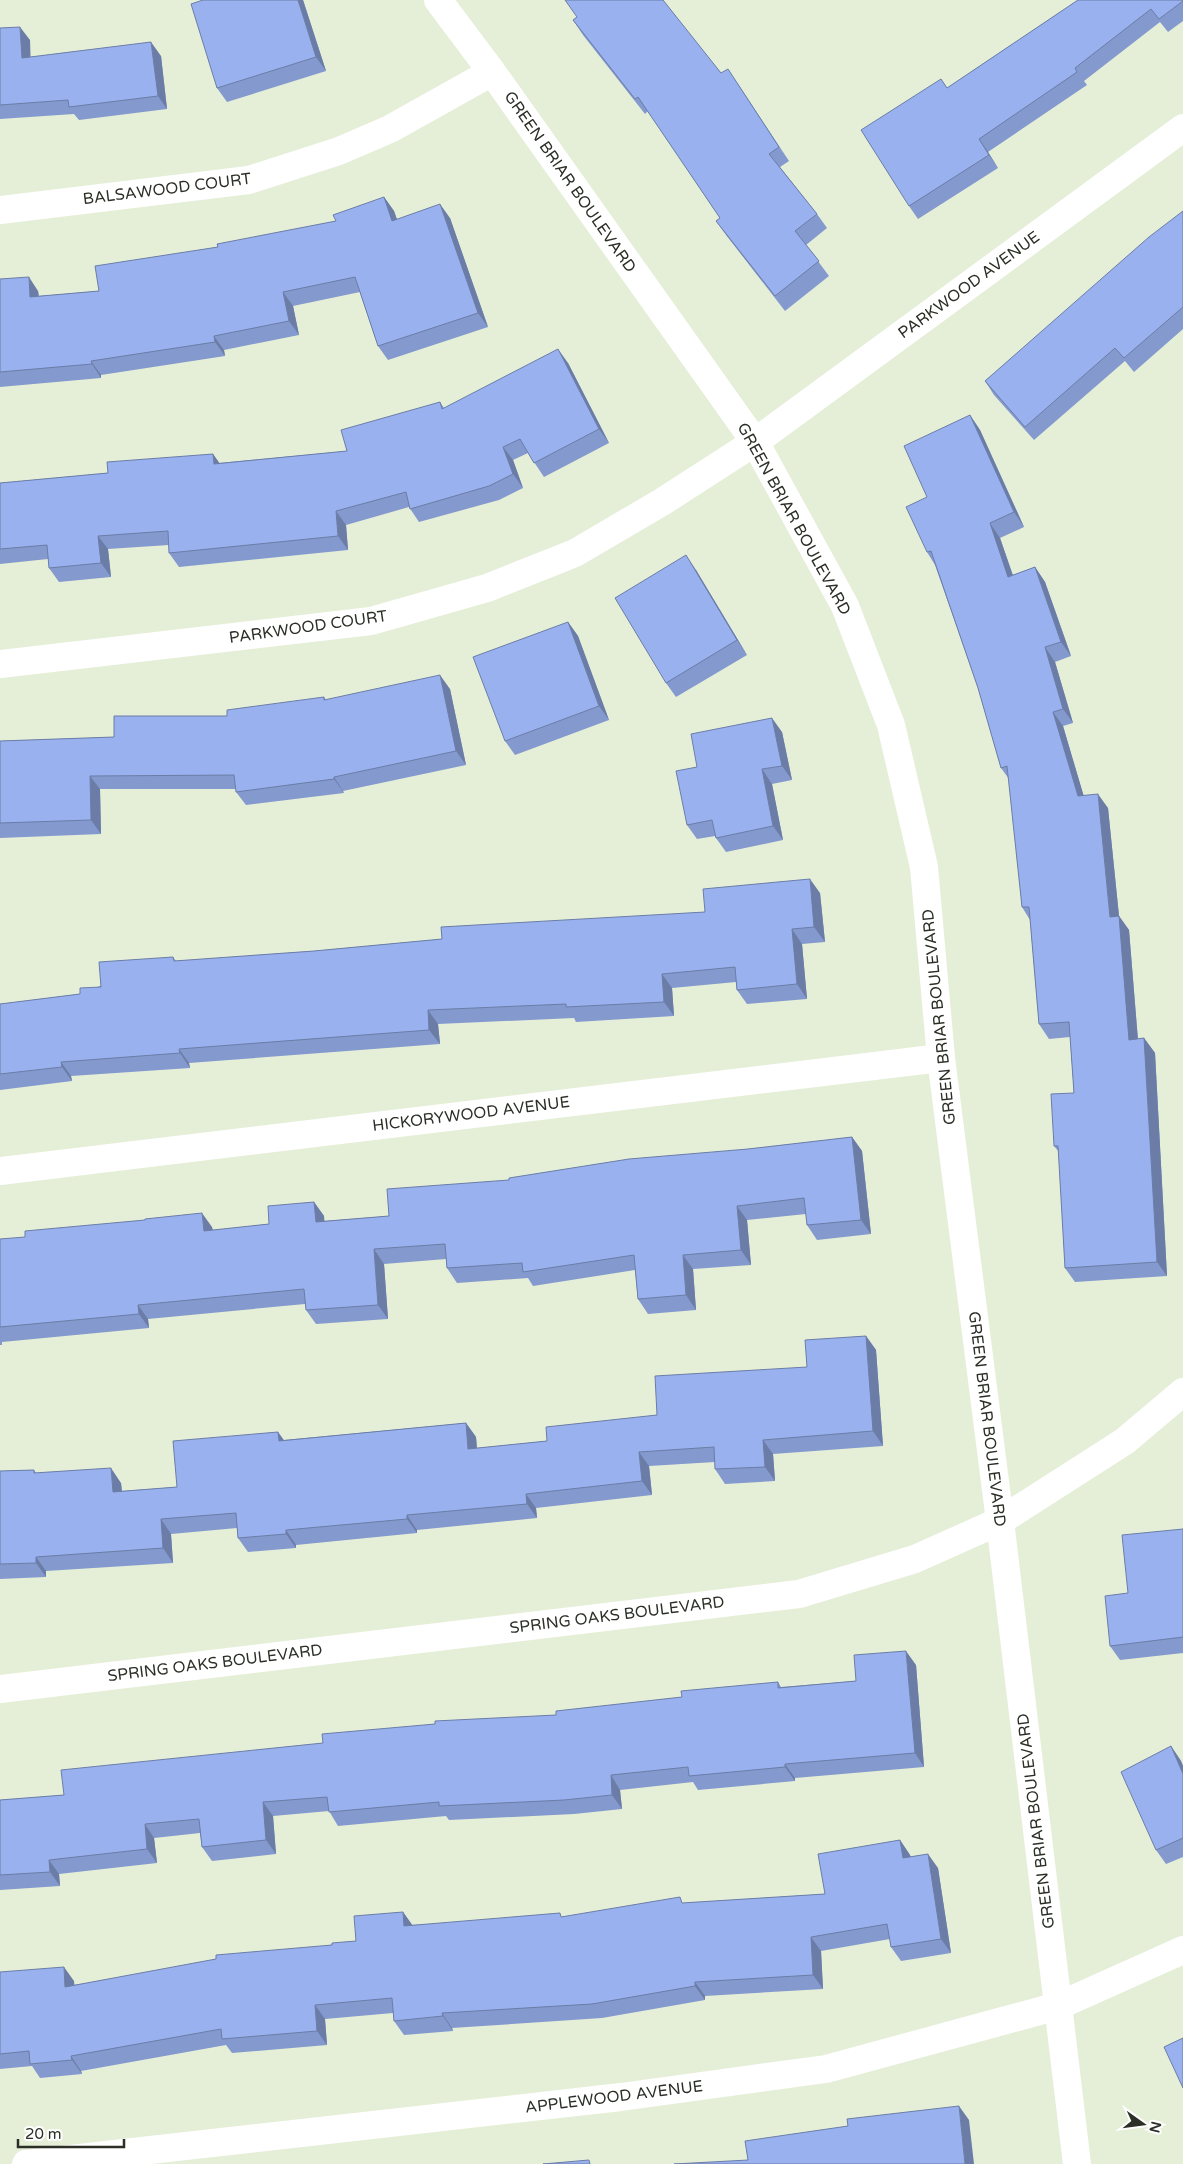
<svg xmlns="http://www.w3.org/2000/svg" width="1183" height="2164" font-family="'Varela Round',sans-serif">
	<rect width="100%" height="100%" fill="#e5efd8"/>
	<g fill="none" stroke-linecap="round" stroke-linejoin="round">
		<g stroke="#fff" stroke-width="28">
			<path d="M 438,0 L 492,72 L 755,442 L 845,606 L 891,725 L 924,867 L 941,1058 L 1000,1521 L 1077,2164"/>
			<path d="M 0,210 L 249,180 L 339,151 L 390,129 L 492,72"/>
			<path d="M 0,664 L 371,621 L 487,588 L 575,553 L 662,502 L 755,442 L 1183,128"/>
			<path d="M 0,1171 L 941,1058"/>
			<path d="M 0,1689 L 799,1594 L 915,1559 L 1000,1521 L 1125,1441 L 1183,1392"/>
			<path d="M 26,2164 L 621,2097 L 826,2069 L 1058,2006 L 1183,1950"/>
		</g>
	</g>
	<g fill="#8499ce">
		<path d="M 203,0 L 303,0 L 326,71 L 227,102 L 217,88 Z"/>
		<path d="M 1078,0 L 1183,0 L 1183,21 L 1168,32 L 1160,22 L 1084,81 L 1087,85 L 988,152 L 998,168 L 918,219 L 909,206 L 941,79 L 947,88 Z"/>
		<path d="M 577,17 L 721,73 L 738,84 L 789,161 L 780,167 L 817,214 L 827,228 L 806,245 L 829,276 L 785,311 L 726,235 L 716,221 L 720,218 L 648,111 L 645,114 L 583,35 L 573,20 Z"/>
		<path d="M 0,28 L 30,40 L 30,57 L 161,56 L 167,109 L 79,120 L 74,114 L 0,119 Z"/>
		<path d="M 384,197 L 394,211 L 397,219 L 450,218 L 488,327 L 388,360 L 378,346 L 360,292 L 293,306 L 299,335 L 224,350 L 225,356 L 101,375 L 101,378 L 0,387 L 0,279 L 38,291 L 39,296 L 99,291 L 218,247 L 336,221 Z"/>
		<path d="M 1183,211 L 1183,329 L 1134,372 L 1125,361 L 1034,440 L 994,395 L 985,381 Z"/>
		<path d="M 568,363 L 609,443 L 544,477 L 528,453 L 513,460 L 523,488 L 499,500 L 419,522 L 409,507 L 346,525 L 348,550 L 179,567 L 169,553 L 169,545 L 108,549 L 111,577 L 59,582 L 49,568 L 48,559 L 0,564 L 0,483 L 108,473 L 213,454 L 219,463 L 347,451 L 440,402 L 444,408 Z"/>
		<path d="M 970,415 L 980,430 L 1024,527 L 1000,538 L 1013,575 L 1035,567 L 1045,582 L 1071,656 L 1055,662 L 1073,723 L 1063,726 L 1083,795 L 1108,808 L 1119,916 L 1129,930 L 1138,1039 L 1144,1038 L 1155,1053 L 1167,1276 L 1075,1282 L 1065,1268 L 1059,1152 L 1054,1146 L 1074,1093 L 1070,1037 L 1049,1039 L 1039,1024 L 1030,920 L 1022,907 L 1009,779 L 1001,768 L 978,688 L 935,565 L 927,552 L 927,497 Z"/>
		<path d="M 696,570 L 747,655 L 676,697 L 666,683 Z"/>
		<path d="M 568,622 L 578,636 L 609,720 L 515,755 L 505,741 Z"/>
		<path d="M 450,689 L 466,765 L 343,791 L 344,793 L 246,805 L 236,792 L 236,789 L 100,789 L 101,834 L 0,838 L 0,741 L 114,737 L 227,716 L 324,697 L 326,700 Z"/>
		<path d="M 782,732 L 792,780 L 772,784 L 783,840 L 726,852 L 716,838 L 715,836 L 697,839 L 687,825 L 697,767 Z"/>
		<path d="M 820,893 L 825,942 L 802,944 L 807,999 L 747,1004 L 737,990 L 736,982 L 672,988 L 674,1016 L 576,1022 L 574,1018 L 438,1024 L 440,1044 L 189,1063 L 190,1068 L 71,1076 L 72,1081 L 0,1090 L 0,1004 L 80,994 L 173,957 L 176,961 L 314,951 L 442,939 L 705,912 Z"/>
		<path d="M 852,1137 L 862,1151 L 871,1234 L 817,1240 L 807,1225 L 806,1214 L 747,1220 L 751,1265 L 693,1269 L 696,1310 L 648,1314 L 638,1299 L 635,1270 L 533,1286 L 528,1278 L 457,1283 L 447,1268 L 446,1259 L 384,1264 L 388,1319 L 316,1324 L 306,1310 L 305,1304 L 148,1319 L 149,1328 L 2,1342 L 2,1345 L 0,1345 L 0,1239 L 212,1227 L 213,1230 L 269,1224 L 314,1202 L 324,1216 L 324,1221 L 389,1216 L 509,1180 L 748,1149 Z"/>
		<path d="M 866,1336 L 876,1350 L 883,1446 L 773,1454 L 775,1481 L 725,1484 L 715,1469 L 715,1462 L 649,1466 L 652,1495 L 536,1508 L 537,1518 L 417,1530 L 417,1533 L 296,1545 L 296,1548 L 248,1552 L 238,1538 L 237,1528 L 171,1534 L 173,1563 L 46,1571 L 46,1577 L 0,1579 L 0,1471 L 34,1470 L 36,1473 L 121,1483 L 122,1491 L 177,1487 L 278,1432 L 284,1440 L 466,1423 L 476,1437 L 477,1448 L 547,1441 L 657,1415 L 807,1367 Z"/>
		<path d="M 1183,1529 L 1183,1653 L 1120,1660 L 1110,1646 L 1128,1593 Z"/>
		<path d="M 916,1665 L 924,1767 L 795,1778 L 795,1781 L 698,1790 L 693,1782 L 620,1790 L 622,1809 L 574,1814 L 449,1820 L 446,1816 L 338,1826 L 329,1811 L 273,1816 L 276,1854 L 212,1861 L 202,1847 L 200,1833 L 154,1838 L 157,1863 L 59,1874 L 60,1886 L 0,1890 L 0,1796 L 0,1800 L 64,1795 L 323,1743 L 556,1715 L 682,1697 L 778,1682 L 781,1687 L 856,1681 Z"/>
		<path d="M 1171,1746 L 1181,1761 L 1183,1766 L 1183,1857 L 1166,1864 L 1156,1850 Z"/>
		<path d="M 900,1840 L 910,1855 L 911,1857 L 938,1868 L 951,1953 L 901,1961 L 891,1947 L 890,1939 L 821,1951 L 823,1989 L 705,1996 L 705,2000 L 602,2018 L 452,2028 L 453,2031 L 404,2035 L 394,2021 L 393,2013 L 325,2019 L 327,2045 L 232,2053 L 226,2045 L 81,2071 L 82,2074 L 40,2078 L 32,2066 L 0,2069 L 0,1972 L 74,1981 L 74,1985 L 356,1941 L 403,1912 L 412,1925 L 563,1917 L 685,1903 L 825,1894 Z"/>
	</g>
	<g fill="#6b7da7">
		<path d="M 298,0 L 303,0 L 326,71 L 316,57 Z"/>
		<path d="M 20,27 L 30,40 L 31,71 L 22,58 Z"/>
		<path d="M 151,42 L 161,56 L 167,109 L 158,96 Z"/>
		<path d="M 979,139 L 988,152 L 998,168 L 989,155 Z"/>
		<path d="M 384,197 L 394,211 L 402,235 L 392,221 Z"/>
		<path d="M 440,204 L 450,218 L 488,327 L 478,313 Z"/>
		<path d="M 29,277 L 38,291 L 40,311 L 30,297 Z"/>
		<path d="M 283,292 L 293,306 L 299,335 L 289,321 Z"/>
		<path d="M 214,336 L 224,350 L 225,356 L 215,342 Z"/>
		<path d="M 558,349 L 568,363 L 609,443 L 599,429 Z"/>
		<path d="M 91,361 L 101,375 L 101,378 L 92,364 Z"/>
		<path d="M 970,415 L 980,430 L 1024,527 L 1014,512 Z"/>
		<path d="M 503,447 L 513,460 L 523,488 L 513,474 Z"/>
		<path d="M 213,454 L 223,468 L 214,464 Z"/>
		<path d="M 336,511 L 346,525 L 348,550 L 338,536 Z"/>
		<path d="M 990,523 L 1000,538 L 1018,591 L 1008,577 Z"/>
		<path d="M 98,536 L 108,549 L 111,577 L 101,563 Z"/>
		<path d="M 686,555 L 696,570 L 747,655 L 737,640 Z"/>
		<path d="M 1035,567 L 1045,582 L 1071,656 L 1061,642 Z"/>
		<path d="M 568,622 L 578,636 L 609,720 L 599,706 Z"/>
		<path d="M 1045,647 L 1055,662 L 1073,723 L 1063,709 Z"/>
		<path d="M 440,675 L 450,689 L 466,765 L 456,751 Z"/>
		<path d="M 1053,712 L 1063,726 L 1088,810 L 1078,796 Z"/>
		<path d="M 772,718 L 782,732 L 792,780 L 782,766 Z"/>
		<path d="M 762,769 L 772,784 L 783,840 L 773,826 Z"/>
		<path d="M 90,776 L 100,789 L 101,834 L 91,820 Z"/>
		<path d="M 334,777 L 343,791 L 344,793 L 334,779 Z"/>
		<path d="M 1098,794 L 1108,808 L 1119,916 L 1129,930 L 1139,1054 L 1129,1040 L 1110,917 Z"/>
		<path d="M 810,879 L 820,893 L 825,942 L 814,927 Z"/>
		<path d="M 792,929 L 802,944 L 807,999 L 797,984 Z"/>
		<path d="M 662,974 L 672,988 L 674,1016 L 664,1002 Z"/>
		<path d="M 428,1010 L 438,1024 L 440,1044 L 429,1030 Z"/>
		<path d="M 1144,1038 L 1155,1053 L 1167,1276 L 1157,1262 Z"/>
		<path d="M 179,1049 L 189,1063 L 190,1068 L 180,1053 Z"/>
		<path d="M 61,1062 L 71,1076 L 72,1081 L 62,1067 Z"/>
		<path d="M 852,1137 L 862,1151 L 871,1234 L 861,1220 Z"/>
		<path d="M 314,1202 L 324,1216 L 326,1236 L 316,1222 Z"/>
		<path d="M 737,1206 L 747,1220 L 751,1265 L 741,1250 Z"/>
		<path d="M 202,1213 L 212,1227 L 214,1245 L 204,1231 Z"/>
		<path d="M 374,1249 L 384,1264 L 388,1319 L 378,1305 Z"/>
		<path d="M 683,1255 L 693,1269 L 696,1310 L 686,1295 Z"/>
		<path d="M 138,1305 L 148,1319 L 149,1328 L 139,1314 Z"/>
		<path d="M 866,1336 L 876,1350 L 883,1446 L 873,1431 Z"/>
		<path d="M 466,1423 L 476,1437 L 478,1464 L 468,1449 Z"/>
		<path d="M 278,1432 L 288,1447 L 279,1441 Z"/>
		<path d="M 763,1440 L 773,1454 L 775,1481 L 765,1467 Z"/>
		<path d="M 639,1452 L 649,1466 L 652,1495 L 642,1481 Z"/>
		<path d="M 111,1468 L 121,1483 L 123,1506 L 113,1492 Z"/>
		<path d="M 526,1494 L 536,1508 L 537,1518 L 527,1504 Z"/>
		<path d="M 407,1515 L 417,1530 L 417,1533 L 407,1519 Z"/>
		<path d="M 161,1519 L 171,1534 L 173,1563 L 163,1548 Z"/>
		<path d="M 286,1530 L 296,1545 L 296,1548 L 286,1534 Z"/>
		<path d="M 36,1557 L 46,1571 L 46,1577 L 36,1563 Z"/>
		<path d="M 906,1651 L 916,1665 L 924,1767 L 915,1753 Z"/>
		<path d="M 1171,1746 L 1181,1761 L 1183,1766 L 1183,1774 Z"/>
		<path d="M 785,1764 L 795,1778 L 795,1781 L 785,1767 Z"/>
		<path d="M 611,1775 L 620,1790 L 622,1809 L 612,1795 Z"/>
		<path d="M 263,1802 L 273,1816 L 276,1854 L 266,1840 Z"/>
		<path d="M 145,1824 L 154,1838 L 157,1863 L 147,1849 Z"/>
		<path d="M 900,1840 L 910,1855 L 913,1873 L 903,1858 Z"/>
		<path d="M 928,1854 L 938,1868 L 951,1953 L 941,1939 Z"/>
		<path d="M 49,1860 L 59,1874 L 60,1886 L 50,1872 Z"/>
		<path d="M 403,1912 L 413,1926 L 404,1926 Z"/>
		<path d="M 811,1937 L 821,1951 L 823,1989 L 813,1975 Z"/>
		<path d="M 64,1967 L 74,1981 L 76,2001 L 65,1987 Z"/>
		<path d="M 695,1982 L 705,1996 L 705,2000 L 695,1986 Z"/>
		<path d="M 315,2005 L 325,2019 L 327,2045 L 317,2031 Z"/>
		<path d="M 442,2013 L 452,2028 L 453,2031 L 443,2016 Z"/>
		<path d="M 71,2056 L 81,2071 L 82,2074 L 72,2060 Z"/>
		<path d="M 959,2106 L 969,2120 L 974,2164 L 965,2164 Z"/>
	</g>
	<g fill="#99b2ef" stroke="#6b7da7">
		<path d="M 203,0 L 298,0 L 316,57 L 217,88 L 191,4 Z"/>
		<path d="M 565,0 L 663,0 L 721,73 L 728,69 L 779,147 L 769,154 L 817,214 L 795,231 L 819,261 L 775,296 L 716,221 L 720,218 L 638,97 L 635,99 L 573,20 L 577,17 Z"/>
		<path d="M 1078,0 L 1183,0 L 1183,1 L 1159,19 L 1151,9 L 1075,68 L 1077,72 L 979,139 L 989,155 L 909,206 L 861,130 L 941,79 L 947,88 Z"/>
		<path d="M 20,27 L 22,58 L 151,42 L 158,96 L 69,107 L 68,100 L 0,105 L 0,28 Z"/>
		<path d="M 384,197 L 392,221 L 440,204 L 478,313 L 378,346 L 355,277 L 283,292 L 289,321 L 214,336 L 215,342 L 91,361 L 92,364 L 0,372 L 0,279 L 29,277 L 30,297 L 99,291 L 95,266 L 218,247 L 217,244 L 336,221 L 333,215 Z"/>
		<path d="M 1183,211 L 1183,307 L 1124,358 L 1115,348 L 1025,427 L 985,381 L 1149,237 Z"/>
		<path d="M 558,349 L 599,429 L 534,463 L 520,439 L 503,447 L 513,474 L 489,486 L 410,509 L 406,492 L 336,511 L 338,536 L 169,553 L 168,531 L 98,536 L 101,563 L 49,568 L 47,545 L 0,549 L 0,483 L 108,473 L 107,462 L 213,454 L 214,464 L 347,451 L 341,430 L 440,402 L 442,409 Z"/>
		<path d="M 970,415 L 1014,512 L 990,523 L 1008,577 L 1035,567 L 1061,642 L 1045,647 L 1063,709 L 1053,712 L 1078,796 L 1098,794 L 1110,917 L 1119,916 L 1129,1040 L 1144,1038 L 1157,1262 L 1065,1268 L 1058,1146 L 1054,1146 L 1051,1094 L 1074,1093 L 1069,1022 L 1039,1024 L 1029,907 L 1022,907 L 1007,766 L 1001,768 L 978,688 L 931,551 L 927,552 L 906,507 L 927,497 L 904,446 Z"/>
		<path d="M 686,555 L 737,640 L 666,683 L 615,598 Z"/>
		<path d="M 568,622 L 599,706 L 505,741 L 473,657 Z"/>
		<path d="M 440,675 L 456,751 L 334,777 L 334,779 L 236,792 L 234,775 L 90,776 L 91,820 L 0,823 L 0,741 L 114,737 L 114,716 L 227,716 L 227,710 L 324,697 L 324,700 Z"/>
		<path d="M 772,718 L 782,766 L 762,769 L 773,826 L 716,838 L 712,820 L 687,825 L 676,771 L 697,767 L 691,734 Z"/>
		<path d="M 810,879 L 814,927 L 792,929 L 797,984 L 737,990 L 735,967 L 662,974 L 664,1002 L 566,1007 L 566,1004 L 428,1010 L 429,1030 L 179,1049 L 180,1053 L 61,1062 L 62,1067 L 0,1074 L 0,1004 L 80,994 L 80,988 L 101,987 L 99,962 L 173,957 L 174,961 L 314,951 L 442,939 L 441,927 L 705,912 L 703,889 Z"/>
		<path d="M 852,1137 L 861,1220 L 807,1225 L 804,1198 L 737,1206 L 741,1250 L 683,1255 L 686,1295 L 638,1299 L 634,1255 L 523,1272 L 522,1263 L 447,1268 L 445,1244 L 374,1249 L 378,1305 L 306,1310 L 304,1289 L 138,1305 L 139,1314 L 0,1327 L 0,1239 L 25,1237 L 25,1231 L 145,1220 L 145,1219 L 202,1213 L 204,1231 L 269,1224 L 268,1206 L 314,1202 L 316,1222 L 389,1216 L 387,1189 L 509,1180 L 509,1178 L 629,1159 L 748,1149 Z"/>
		<path d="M 866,1336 L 873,1431 L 763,1440 L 765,1467 L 715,1469 L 714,1447 L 639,1452 L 642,1481 L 526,1494 L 527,1504 L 407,1515 L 407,1519 L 286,1530 L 286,1534 L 238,1538 L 236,1513 L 161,1519 L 163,1548 L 36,1557 L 36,1563 L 0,1564 L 0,1471 L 34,1470 L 34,1473 L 111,1468 L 113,1492 L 177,1487 L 173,1441 L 278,1432 L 279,1441 L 466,1423 L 468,1449 L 547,1441 L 546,1427 L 657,1415 L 655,1376 L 807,1367 L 805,1340 Z"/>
		<path d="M 1183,1529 L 1183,1637 L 1110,1646 L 1105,1596 L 1128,1593 L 1122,1535 Z"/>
		<path d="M 906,1651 L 915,1753 L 785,1764 L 785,1767 L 689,1776 L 688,1767 L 611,1775 L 612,1795 L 564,1800 L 439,1806 L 439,1802 L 329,1812 L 327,1797 L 263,1802 L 266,1840 L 202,1847 L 199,1819 L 145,1824 L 147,1849 L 49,1860 L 50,1872 L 0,1875 L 0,1800 L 64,1795 L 61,1770 L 323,1743 L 322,1734 L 435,1724 L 435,1721 L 556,1715 L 556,1711 L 682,1697 L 681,1691 L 778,1682 L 778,1688 L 856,1681 L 854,1655 Z"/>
		<path d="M 1171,1746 L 1183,1774 L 1183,1838 L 1156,1850 L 1121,1772 Z"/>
		<path d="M 900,1840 L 903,1858 L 928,1854 L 941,1939 L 891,1947 L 887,1924 L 811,1937 L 813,1975 L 695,1982 L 695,1986 L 592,2004 L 442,2013 L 443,2016 L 394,2021 L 392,1998 L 315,2005 L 317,2031 L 222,2039 L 221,2029 L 71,2056 L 72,2060 L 30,2064 L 29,2051 L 0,2054 L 0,1972 L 64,1967 L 65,1987 L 216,1959 L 216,1955 L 332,1945 L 332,1943 L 356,1941 L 354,1916 L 403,1912 L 404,1926 L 560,1913 L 561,1917 L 680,1897 L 682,1903 L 825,1894 L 818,1854 Z"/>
		<path d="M 1183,2038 L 1183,2088 L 1164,2047 Z"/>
		<path d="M 959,2106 L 965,2164 L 674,2164 L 748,2160 L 745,2141 L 848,2126 L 847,2119 Z"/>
		<path d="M 589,2160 L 590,2164 L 543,2164 Z"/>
	</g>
	<g text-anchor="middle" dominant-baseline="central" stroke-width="4" stroke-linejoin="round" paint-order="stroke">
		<g font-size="16" fill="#2b2f26" stroke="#fff">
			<text transform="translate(570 182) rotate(55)">GREEN BRIAR BOULEVARD</text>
			<text transform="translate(167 189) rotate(-7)">BALSAWOOD COURT</text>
			<text transform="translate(969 285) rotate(-36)">PARKWOOD AVENUE</text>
			<text transform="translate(794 519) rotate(61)">GREEN BRIAR BOULEVARD</text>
			<text transform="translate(308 627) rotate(-8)">PARKWOOD COURT</text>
			<text transform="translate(939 1017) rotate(-96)">GREEN BRIAR BOULEVARD</text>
			<text transform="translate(471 1114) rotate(-7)">HICKORYWOOD AVENUE</text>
			<text transform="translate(987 1419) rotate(83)">GREEN BRIAR BOULEVARD</text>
			<text transform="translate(617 1615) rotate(-7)">SPRING OAKS BOULEVARD</text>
			<text transform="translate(215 1663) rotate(-7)">SPRING OAKS BOULEVARD</text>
			<text transform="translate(1036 1821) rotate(-97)">GREEN BRIAR BOULEVARD</text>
			<text transform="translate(614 2097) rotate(-7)">APPLEWOOD AVENUE</text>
		</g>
	</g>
	<g transform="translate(1143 2124) rotate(104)" stroke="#ffffff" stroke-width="4" paint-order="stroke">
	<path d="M0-4L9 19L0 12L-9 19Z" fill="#2b2f26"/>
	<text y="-8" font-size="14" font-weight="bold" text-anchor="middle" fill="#2b2f26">N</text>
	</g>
	<path d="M18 2139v8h106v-8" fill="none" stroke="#2b2f26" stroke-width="2.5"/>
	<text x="25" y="2139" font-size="15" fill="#2b2f26" stroke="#ffffff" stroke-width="4" paint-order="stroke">20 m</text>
</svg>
